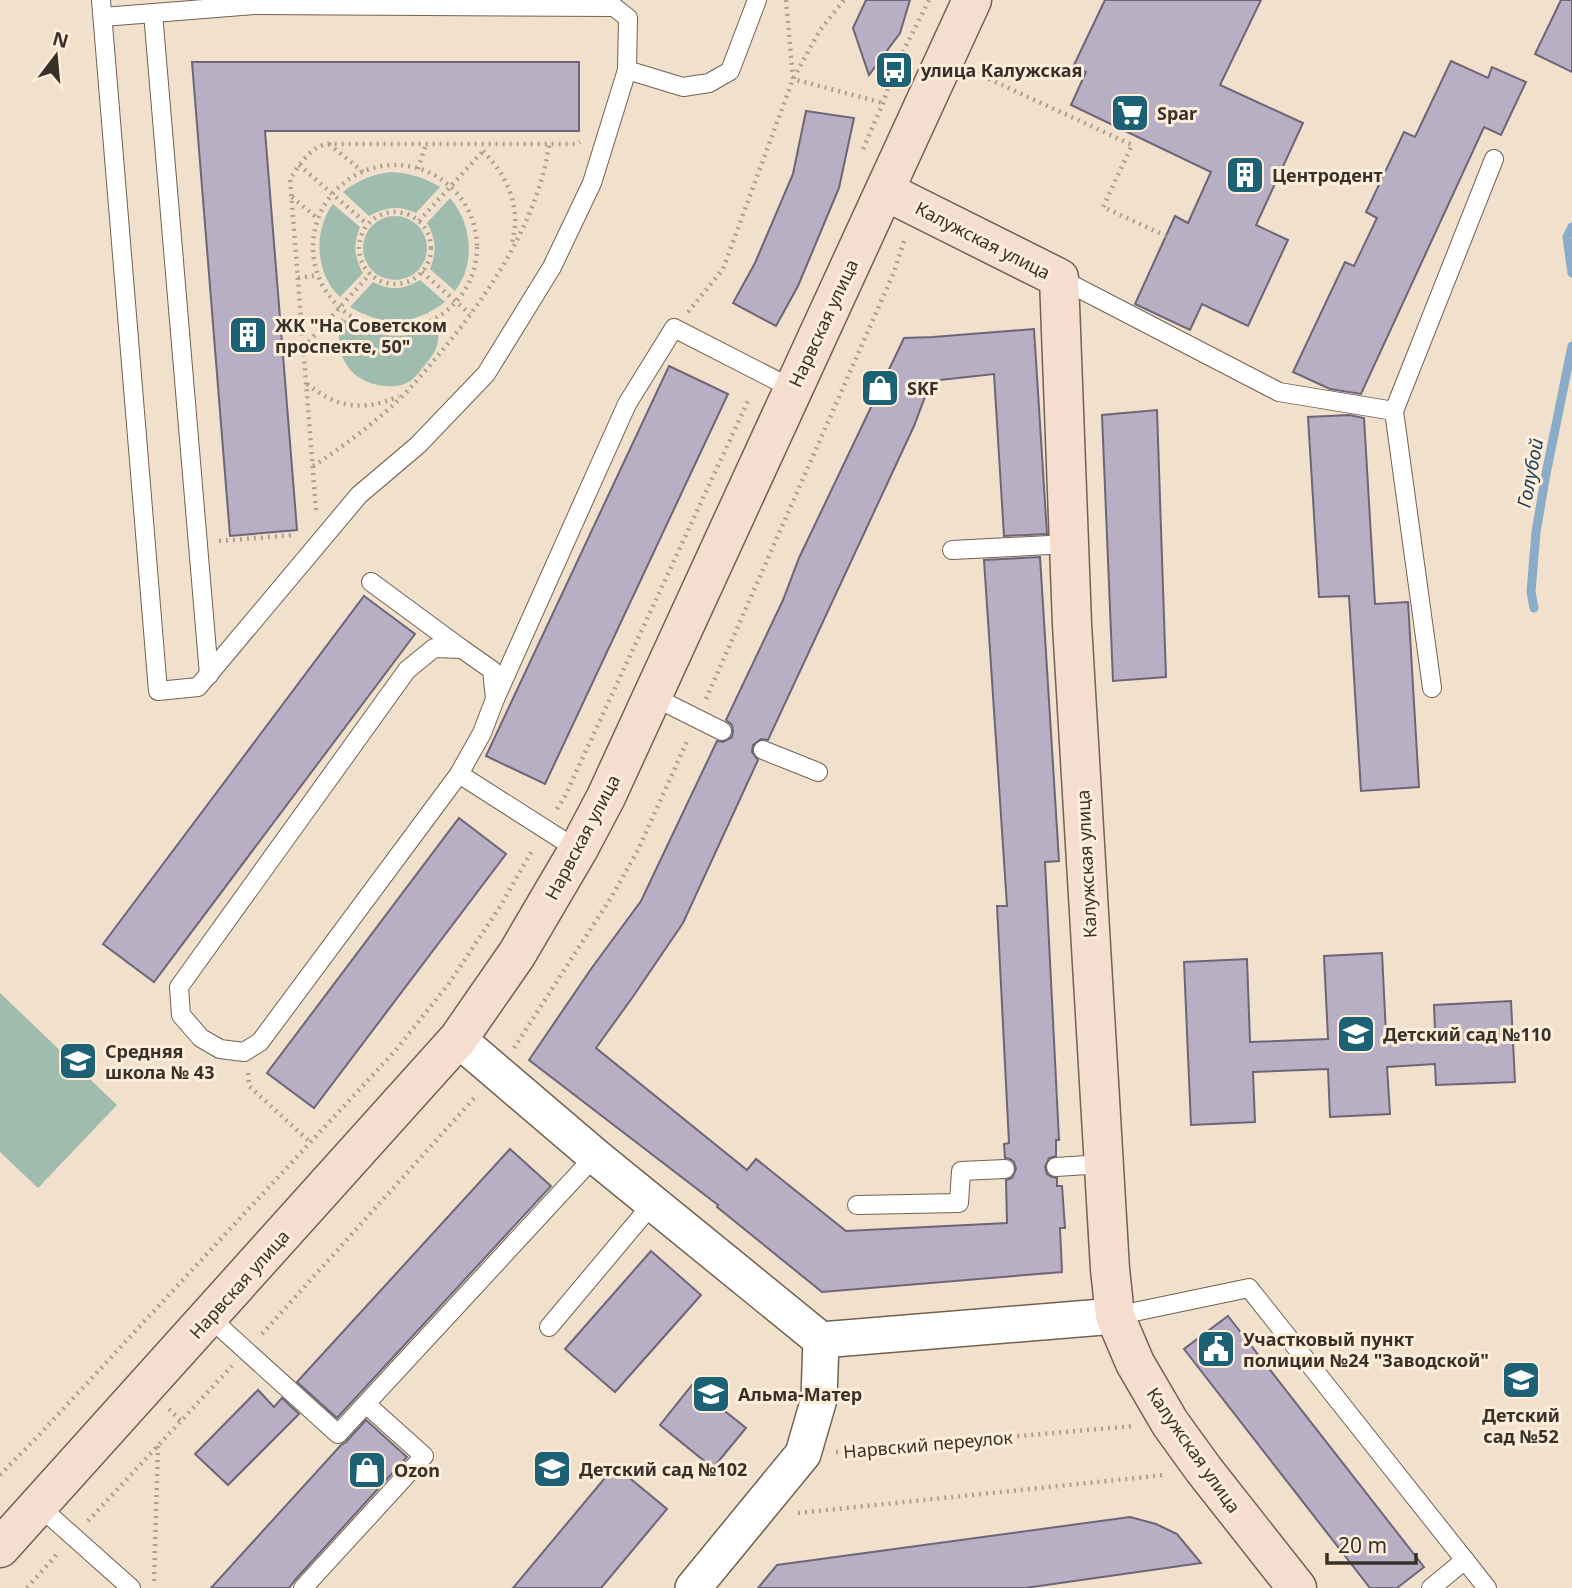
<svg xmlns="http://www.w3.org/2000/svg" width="1572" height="1588" font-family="'Noto Sans',sans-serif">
	<rect width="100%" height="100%" fill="#f0e0cc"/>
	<g fill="#a0bcae">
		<path d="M 390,172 C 409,173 423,177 440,187 L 416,213 C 399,205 386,207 369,216 L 343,192 C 358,180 371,175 390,172 Z"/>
		<path d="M 450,198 C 472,223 476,264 455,291 L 430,269 C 437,252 436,239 427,223 Z"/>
		<path d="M 333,204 L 360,227 C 353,244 354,257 363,273 L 340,297 C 315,274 313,230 333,204 Z"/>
		<circle cx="395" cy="248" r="32"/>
		<path d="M 420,280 L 445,302 C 413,326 384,327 350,307 L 373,282 C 392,291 402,290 420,280 Z"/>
		<path d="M 341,318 C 373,337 403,343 438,325 C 439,345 438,349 425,365 C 421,370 416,377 410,381 C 402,387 388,387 378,385 C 344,378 334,349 341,318 Z"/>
		<path d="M 0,993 L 117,1105 L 38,1188 L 0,1152 Z"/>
	</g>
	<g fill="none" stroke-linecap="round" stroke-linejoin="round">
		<g stroke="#8aacc8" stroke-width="9">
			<path d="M 1572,227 L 1567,237 L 1572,273"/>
			<path d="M 1534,608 L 1531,592 L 1536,532 L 1546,474 L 1572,346"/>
		</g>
	</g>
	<g fill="#b8afc5" stroke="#6d6578" stroke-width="2">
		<path d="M 866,0 L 910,0 L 900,33 L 869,75 L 853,28 Z"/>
		<path d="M 1105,0 L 1261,0 L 1220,85 L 1303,123 L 1256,225 L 1288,240 L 1248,326 L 1202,304 L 1190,330 L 1135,304 L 1175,216 L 1188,223 L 1211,172 L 1071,105 L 1086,72 L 1073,67 Z"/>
		<path d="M 1561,0 L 1572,0 L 1572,72 L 1535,54 Z"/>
		<path d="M 1451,61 L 1488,78 L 1492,67 L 1526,82 L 1501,135 L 1484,127 L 1361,394 L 1330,389 L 1293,372 L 1345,262 L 1354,266 L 1377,218 L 1366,212 L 1404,132 L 1415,137 Z"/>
		<path d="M 192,62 L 579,62 L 579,131 L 265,131 L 297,530 L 230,536 Z"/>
		<path d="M 806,111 L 854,118 L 839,188 L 798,286 L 776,326 L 733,303 L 755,263 L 793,174 Z"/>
		<path d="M 1034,329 L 1047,534 L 1004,536 L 994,374 L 931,381 L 914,426 L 768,740 L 761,739 L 753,745 L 752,752 L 758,760 L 683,923 L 632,998 L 596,1048 L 747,1170 L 756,1159 L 846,1231 L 1007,1223 L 1006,1180 L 1012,1178 L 1016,1169 L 1014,1162 L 1010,1159 L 1005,1158 L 1004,1144 L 1009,1143 L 997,906 L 1007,906 L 984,560 L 1040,557 L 1059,861 L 1045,862 L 1059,1140 L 1056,1140 L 1056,1156 L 1049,1158 L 1045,1167 L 1047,1174 L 1052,1177 L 1057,1178 L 1057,1186 L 1062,1186 L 1065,1228 L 1060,1228 L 1062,1272 L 822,1292 L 717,1207 L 718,1205 L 529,1060 L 591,969 L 641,901 L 717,741 L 723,742 L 732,737 L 733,731 L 732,725 L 726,720 L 783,600 L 799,558 L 904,338 L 933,337 Z"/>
		<path d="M 669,366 L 728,394 L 545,784 L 486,756 Z"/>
		<path d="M 1157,410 L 1166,677 L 1113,681 L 1102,415 Z"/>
		<path d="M 1349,415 L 1364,418 L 1375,604 L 1408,602 L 1419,787 L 1361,791 L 1349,596 L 1319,597 L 1308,417 Z"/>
		<path d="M 364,596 L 415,634 L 154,982 L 103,944 Z"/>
		<path d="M 459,818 L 506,854 L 314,1108 L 267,1073 Z"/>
		<path d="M 1382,953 L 1386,1034 L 1435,1031 L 1434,1005 L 1511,1001 L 1515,1082 L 1436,1085 L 1435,1064 L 1387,1067 L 1390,1114 L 1330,1117 L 1328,1069 L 1253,1072 L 1255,1122 L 1191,1125 L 1184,962 L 1247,959 L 1250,1042 L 1328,1039 L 1324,956 Z"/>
		<path d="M 510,1149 L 551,1186 L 337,1418 L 297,1382 Z"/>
		<path d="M 651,1251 L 701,1295 L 615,1392 L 565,1349 Z"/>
		<path d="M 1228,1316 L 1424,1567 L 1397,1588 L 1370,1588 L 1184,1349 Z"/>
		<path d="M 692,1385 L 746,1428 L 713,1468 L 660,1425 Z"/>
		<path d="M 258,1390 L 274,1407 L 282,1398 L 299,1414 L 228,1485 L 195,1454 Z"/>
		<path d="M 366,1420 L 407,1457 L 295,1580 L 289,1588 L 211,1588 L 341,1445 L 346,1442 Z"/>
		<path d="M 615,1466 L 667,1509 L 601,1588 L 513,1588 Z"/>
		<path d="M 1130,1517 L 1156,1524 L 1177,1534 L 1201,1563 L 1025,1588 L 758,1588 L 777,1565 Z"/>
	</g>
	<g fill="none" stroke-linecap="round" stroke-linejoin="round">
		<defs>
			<g id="lane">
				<path d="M 101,0 L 158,691 L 198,687 L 359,495 L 418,445 L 486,374 L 552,267 L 592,183 L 627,70"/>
				<path d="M 153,13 L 209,675"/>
				<path d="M 103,17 L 254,5 L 614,7 L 628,18 L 627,70 L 683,87 L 709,83 L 730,71 L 757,0"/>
				<path d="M 1059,278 L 1279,392 L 1394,411 L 1432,688"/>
				<path d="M 1394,411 L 1494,159"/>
				<path d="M 952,550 L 1069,544"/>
				<path d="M 371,582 L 462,649"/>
				<path d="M 434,648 L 462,649 L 492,670 L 495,699 L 482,733 L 459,774 L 260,1042 L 244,1052 L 220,1049 L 201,1038 L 181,1015 L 179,987 L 407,670 Z"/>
				<path d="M 652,696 L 722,731"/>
				<path d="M 495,699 L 627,404 L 674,328 L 793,389"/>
				<path d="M 763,750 L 818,772"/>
				<path d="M 459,774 L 578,850"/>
				<path d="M 1056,1167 L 1103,1164"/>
				<path d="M 857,1205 L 959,1203 L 961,1171 L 1005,1169"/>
				<path d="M 1115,1316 L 1249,1288 L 1487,1588"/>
				<path d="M 209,1317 L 338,1434 L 595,1156"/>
				<path d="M 549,1327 L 653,1203"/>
				<path d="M 39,1506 L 131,1588"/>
				<path d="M 303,1588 L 424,1456 L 366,1404"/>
				<path d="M 1431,1588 L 1465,1560"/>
			</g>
			<g id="street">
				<path d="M 458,1039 L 595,1156 L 821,1340 L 1115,1316"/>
				<path d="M 693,1588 L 803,1454 L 819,1399 L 821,1340"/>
			</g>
			<g id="secondary">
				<path d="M 885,191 L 1059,278 L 1072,624 L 1110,1269 L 1115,1316 L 1135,1363 L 1170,1423 L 1204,1470 L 1297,1588"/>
				<path d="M 0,1548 L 458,1039 L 517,954 L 578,850 L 606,797 L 972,0"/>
			</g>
		</defs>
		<use href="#lane" stroke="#716251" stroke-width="20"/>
		<use href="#street" stroke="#716251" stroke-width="38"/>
		<use href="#secondary" stroke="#716251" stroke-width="41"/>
		<g stroke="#ada091" stroke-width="4.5" stroke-dasharray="2 5" stroke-linecap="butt">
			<path d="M 786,0 L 793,79 L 883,103"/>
			<path d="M 976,73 L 1132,145 L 1103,207 L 1166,236"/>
			<path d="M 329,144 L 363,172"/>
			<path d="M 863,149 L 883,103 L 894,70 L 929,0"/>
			<path d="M 483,151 C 507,176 522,207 512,242"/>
			<path d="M 299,165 L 367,224"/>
			<circle cx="395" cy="247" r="82"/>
			<path d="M 418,169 L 426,144"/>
			<path d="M 292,197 L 318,219"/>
			<circle cx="395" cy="248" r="36"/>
			<path d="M 419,221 L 484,150"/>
			<path d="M 422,272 L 470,314"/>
			<path d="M 298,278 L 319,275"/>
			<path d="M 688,312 L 723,269 L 793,79 L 820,30 L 844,0"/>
			<path d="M 304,347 L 370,274"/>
			<path d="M 307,384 C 337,408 364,412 399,396"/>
			<path d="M 313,466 C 340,449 366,429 390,408 C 409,391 425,371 441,352 C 489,294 538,221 549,145"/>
			<path d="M 316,510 L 290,179 C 299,166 310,146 328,144 L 577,144 L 580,142"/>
			<path d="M 219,541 L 294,535"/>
			<path d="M 706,699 L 894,272 L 905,238"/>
			<path d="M 557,809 L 565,796 L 748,401"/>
			<path d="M 514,1048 L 612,896 L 638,850 L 688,739"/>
			<path d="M 248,1073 L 249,1086 L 311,1143"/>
			<path d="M 262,1334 L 476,1096"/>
			<path d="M 169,1409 L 181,1421"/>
			<path d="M 836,1452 L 1134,1426"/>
			<path d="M 0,1475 L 39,1435 L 396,1050 L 450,982 L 501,905 L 533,849"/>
			<path d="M 798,1513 L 1165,1475"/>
			<path d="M 88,1521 L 232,1366"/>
			<path d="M 154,1581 L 158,1446"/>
			<path d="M 27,1588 L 58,1553"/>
		</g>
		<use href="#lane" stroke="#fff" stroke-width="18"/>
		<use href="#street" stroke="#fff" stroke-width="35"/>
		<use href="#secondary" stroke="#f5ded0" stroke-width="38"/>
	</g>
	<defs>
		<symbol id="bus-square" viewBox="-11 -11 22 22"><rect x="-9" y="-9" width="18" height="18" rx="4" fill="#1d6174" stroke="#feedd9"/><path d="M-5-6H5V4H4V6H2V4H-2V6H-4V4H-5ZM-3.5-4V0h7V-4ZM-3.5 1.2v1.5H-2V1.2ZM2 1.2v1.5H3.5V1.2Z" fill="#fff"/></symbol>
		<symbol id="supermarket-square" viewBox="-11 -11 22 22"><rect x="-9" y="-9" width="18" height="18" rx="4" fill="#1d6174" stroke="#feedd9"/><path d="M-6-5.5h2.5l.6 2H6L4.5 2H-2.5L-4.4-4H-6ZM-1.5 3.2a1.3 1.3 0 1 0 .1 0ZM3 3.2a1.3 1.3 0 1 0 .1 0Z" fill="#fff"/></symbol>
		<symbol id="building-square" viewBox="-11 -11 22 22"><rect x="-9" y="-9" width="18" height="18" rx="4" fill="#1d6174" stroke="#feedd9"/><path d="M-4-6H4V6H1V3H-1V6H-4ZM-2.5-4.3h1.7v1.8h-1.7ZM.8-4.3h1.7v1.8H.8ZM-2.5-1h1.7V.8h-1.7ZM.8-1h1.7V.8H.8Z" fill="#fff"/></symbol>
		<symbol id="shop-square" viewBox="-11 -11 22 22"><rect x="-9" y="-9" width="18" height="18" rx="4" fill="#1d6174" stroke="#feedd9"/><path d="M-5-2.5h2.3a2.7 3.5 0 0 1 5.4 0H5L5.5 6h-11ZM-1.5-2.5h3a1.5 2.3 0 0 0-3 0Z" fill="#fff"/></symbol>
		<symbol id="school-square" viewBox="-11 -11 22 22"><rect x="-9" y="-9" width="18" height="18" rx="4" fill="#1d6174" stroke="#feedd9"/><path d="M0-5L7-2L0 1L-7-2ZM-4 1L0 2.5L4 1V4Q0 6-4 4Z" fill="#fff"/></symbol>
		<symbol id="civic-square" viewBox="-11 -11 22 22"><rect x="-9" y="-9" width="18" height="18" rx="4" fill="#1d6174" stroke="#feedd9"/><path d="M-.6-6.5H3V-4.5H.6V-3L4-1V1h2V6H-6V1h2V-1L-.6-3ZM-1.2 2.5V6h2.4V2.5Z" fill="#fff"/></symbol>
	</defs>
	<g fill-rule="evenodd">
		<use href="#bus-square" x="872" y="48" width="44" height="44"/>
		<use href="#supermarket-square" x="1108" y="91" width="44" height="44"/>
		<use href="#building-square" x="1223" y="153" width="44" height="44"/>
		<use href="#building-square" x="226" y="313" width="44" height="44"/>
		<use href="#shop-square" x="858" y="366" width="44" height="44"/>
		<use href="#school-square" x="1334" y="1012" width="44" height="44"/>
		<use href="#school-square" x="56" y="1039" width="44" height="44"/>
		<use href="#civic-square" x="1194" y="1327" width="44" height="44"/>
		<use href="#school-square" x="1499" y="1358" width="44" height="44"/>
		<use href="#school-square" x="689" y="1372" width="44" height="44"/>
		<use href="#school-square" x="530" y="1447" width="44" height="44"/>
		<use href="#shop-square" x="345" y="1448" width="44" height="44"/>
	</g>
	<g text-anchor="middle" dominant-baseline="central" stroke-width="6" stroke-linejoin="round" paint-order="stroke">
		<g font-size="18" font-weight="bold" fill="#38312a" stroke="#feedd9" text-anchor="start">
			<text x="921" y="70">улица Калужская</text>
			<text x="1157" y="113">Spar</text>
			<text x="1272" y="175">Центродент</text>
			<text x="275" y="325">ЖК "На Советском<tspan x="275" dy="21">проспекте, 50"</tspan></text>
			<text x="907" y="388">SKF</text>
			<text x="1383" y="1034">Детский сад №110</text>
			<text x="105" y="1051">Средняя<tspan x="105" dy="21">школа № 43</tspan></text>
			<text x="1243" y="1339">Участковый пункт<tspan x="1243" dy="21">полиции №24 "Заводской"</tspan></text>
			<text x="738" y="1394">Альма-Матер</text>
			<text x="1521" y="1415" text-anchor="middle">Детский<tspan x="1521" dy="21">сад №52</tspan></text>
			<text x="579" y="1469">Детский сад №102</text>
			<text x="394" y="1470">Ozon</text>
		</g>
		<g font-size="18" fill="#38312a" stroke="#feedd9">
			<text transform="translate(983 240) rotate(27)">Калужская улица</text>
			<text transform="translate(823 323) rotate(-65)">Нарвская улица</text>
			<text transform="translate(582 837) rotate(-62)">Нарвская улица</text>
			<text transform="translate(1086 864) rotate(-93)">Калужская улица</text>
			<text transform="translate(239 1284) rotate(-48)">Нарвская улица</text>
			<text transform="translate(928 1444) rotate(-5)">Нарвский переулок</text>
			<text transform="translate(1194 1450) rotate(55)">Калужская улица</text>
		</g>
		<g font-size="19" font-style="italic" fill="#123b58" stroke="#feedd9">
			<text transform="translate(1530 473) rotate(-79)">Голубой</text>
		</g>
	</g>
	<g transform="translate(56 56) rotate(16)" stroke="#feedd9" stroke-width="5" paint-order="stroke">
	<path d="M0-5L12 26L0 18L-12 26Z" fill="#38312a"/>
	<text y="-10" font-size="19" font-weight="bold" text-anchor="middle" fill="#38312a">N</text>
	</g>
	<path d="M1327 1553v10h89v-10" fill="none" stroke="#38312a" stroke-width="3.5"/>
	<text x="1338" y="1553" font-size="21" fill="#38312a" stroke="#feedd9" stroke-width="5" paint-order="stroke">20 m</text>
</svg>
